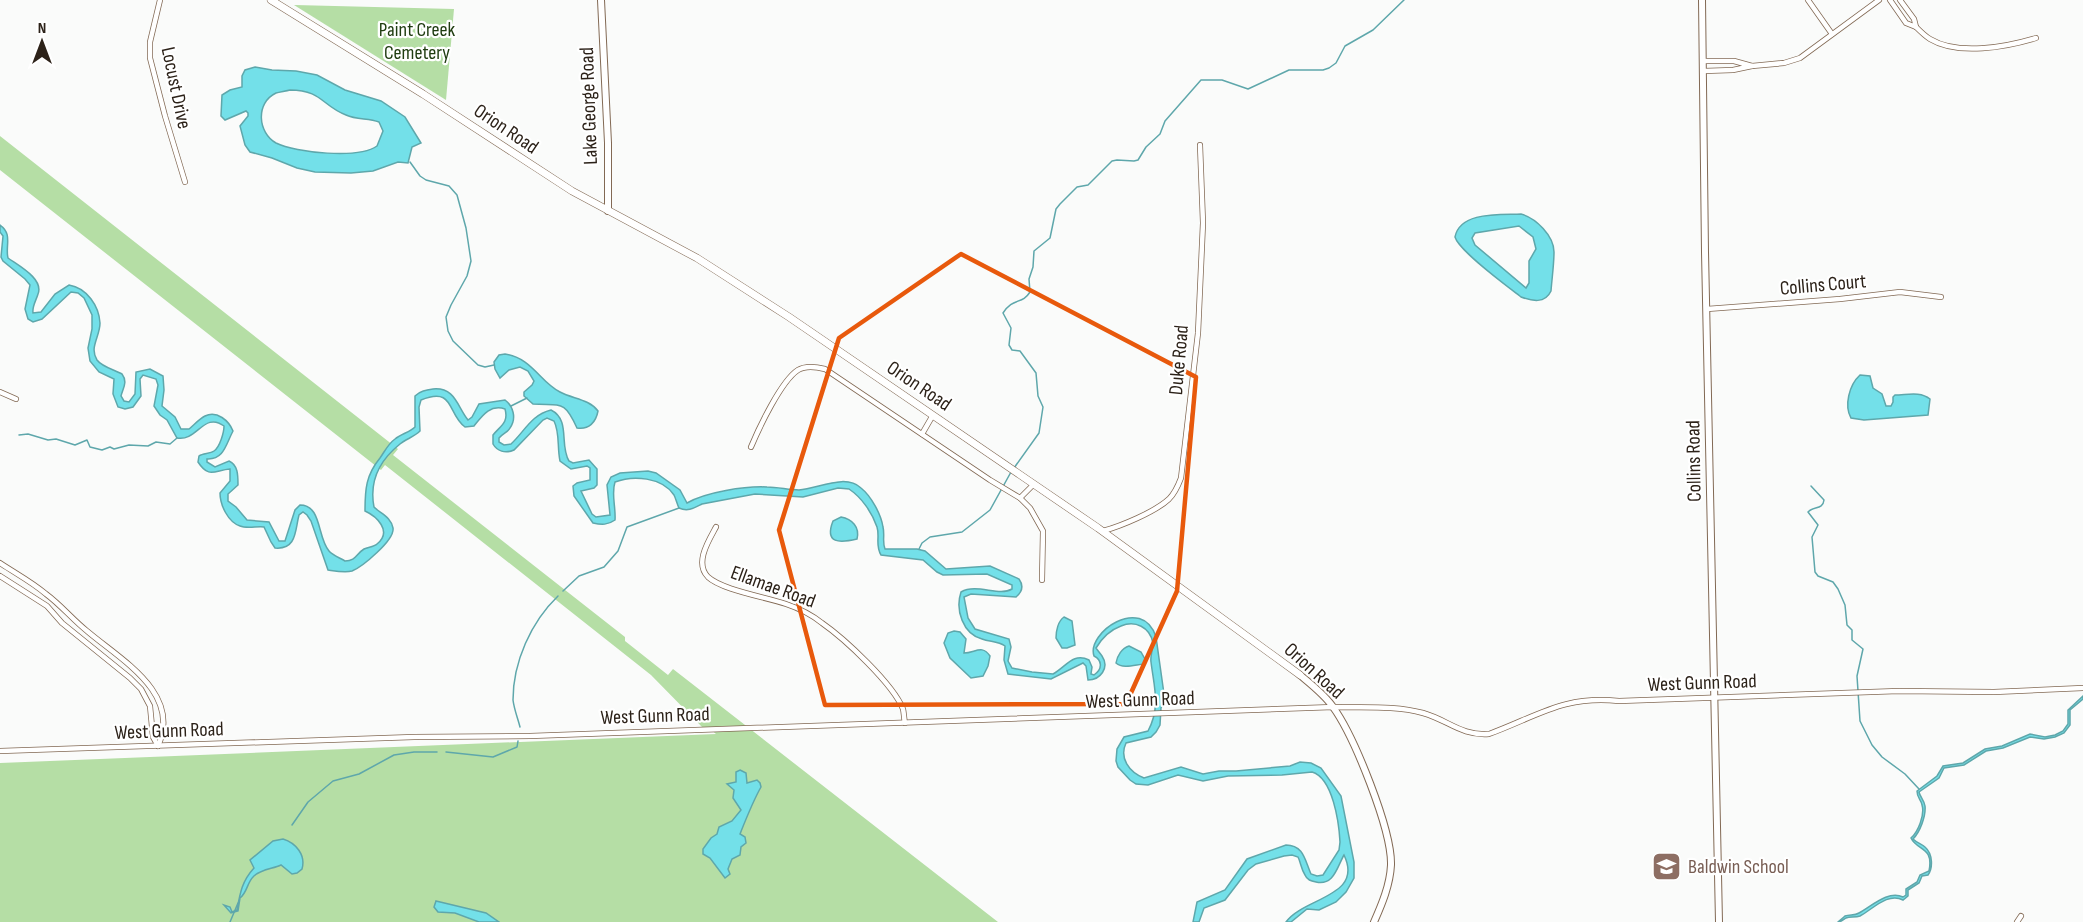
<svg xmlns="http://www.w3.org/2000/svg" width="2083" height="922" font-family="'Sofia Sans Condensed',sans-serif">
	<rect width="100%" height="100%" fill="#fafbfa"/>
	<g fill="#b5dea5">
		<path d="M 295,5 L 454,9 L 446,100 L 294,5 Z"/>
		<path d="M 0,136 L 398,449 L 393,455 L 625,637 L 625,641 L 668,675 L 673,669 L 998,922 L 0,922 L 0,763 L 716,734 L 709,728 L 703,728 L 651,675 L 385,465 L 381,470 L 0,170 Z"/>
	</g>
	<g fill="#73e0e9" stroke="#5ea7ab" stroke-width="1.5" fill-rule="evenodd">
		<path d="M 255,67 L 272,70 L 296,71 L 317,75 L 345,90 L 381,101 L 405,117 L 421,143 L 412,147 L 408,163 L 398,162 L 373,171 L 351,173 L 315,172 L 297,168 L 272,158 L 250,152 L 245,145 L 240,126 L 248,116 L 248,113 L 246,111 L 225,120 L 221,116 L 222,95 L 230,90 L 242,87 L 242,76 L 245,70 ZM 290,90 C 322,90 322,106 346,115 C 357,120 368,118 379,122 L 383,131 L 377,146 C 359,159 296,153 276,143 C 258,133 255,103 276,93 C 280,92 286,91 290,90 Z"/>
		<path d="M 1521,214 C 1536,218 1554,236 1554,252 C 1554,264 1552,278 1551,291 C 1545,304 1532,301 1521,297 C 1507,286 1459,251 1455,237 C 1460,211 1501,215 1521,214 ZM 1519,226 L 1533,237 L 1536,249 L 1529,261 L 1529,283 L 1526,288 L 1475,245 L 1472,238 L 1475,233 Z"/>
		<path d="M 0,225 C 13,234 5,246 8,258 C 19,266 44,279 38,294 C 36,301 32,306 33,313 L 41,312 L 55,294 L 69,285 C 87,288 99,306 100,323 C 100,337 89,347 97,360 C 102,367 115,370 122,374 C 128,382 123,388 121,396 L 124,401 L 129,402 L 135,394 L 136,372 L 150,369 L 163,376 L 164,390 L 162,406 L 175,417 L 181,429 L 189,429 C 194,425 199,419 205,416 C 217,410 229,421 233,431 C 226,444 224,460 207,459 L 207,462 L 215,467 L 229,461 C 238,465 238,475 238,485 L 228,494 L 228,501 L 236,507 L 247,520 L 269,522 L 279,541 L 285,541 L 295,510 L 300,505 C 322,505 317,537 329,551 C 332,555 340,558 345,561 C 356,561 356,554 364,549 C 368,547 374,547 377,544 C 393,531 376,516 365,511 C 365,489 366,475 380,458 C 385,451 388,444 395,439 C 401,434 410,432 415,427 L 415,396 C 420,391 426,390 433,389 C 455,387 457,406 468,420 L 472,417 L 479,404 L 505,400 C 513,406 517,418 510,428 C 508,432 502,434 499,438 L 499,442 L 504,445 L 511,444 C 525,431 531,415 551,410 C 571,420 559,445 569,461 L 573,463 L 589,460 L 597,469 L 597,485 L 594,488 L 581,491 L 592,514 L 596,517 L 610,515 L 607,485 L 611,477 L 620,473 L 648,471 L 656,473 L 680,490 L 687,503 C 706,492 745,486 767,487 C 778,487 789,490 799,490 C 818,489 845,473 861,488 C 871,496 881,514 883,527 C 885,535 882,542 885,549 L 917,549 L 925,551 L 946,569 L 990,566 L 1019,579 C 1024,586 1022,592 1016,597 L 971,594 L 964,597 L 968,618 L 975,629 L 1009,639 L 1011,647 L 1008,661 L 1012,668 L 1032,672 L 1053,674 C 1066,667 1073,652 1089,660 L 1092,667 L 1091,674 L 1094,675 C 1103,669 1102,660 1094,656 C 1086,633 1142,594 1156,637 L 1165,701 L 1161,708 L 1160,725 L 1156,732 L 1151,737 L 1126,743 C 1119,758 1129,772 1144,778 L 1181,767 L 1203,774 L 1219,771 L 1236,771 L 1290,766 L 1300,762 L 1311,763 L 1321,768 L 1341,796 L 1354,862 L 1354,878 L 1346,892 L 1336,902 L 1319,910 L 1307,909 L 1291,922 L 1286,922 C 1304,897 1364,897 1344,855 C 1337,867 1334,886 1316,882 C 1311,881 1307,880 1305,875 C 1301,869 1301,863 1298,857 L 1292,855 L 1284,856 L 1256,864 L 1248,870 L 1225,900 L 1204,908 L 1199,922 L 1193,922 L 1197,902 L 1225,890 L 1247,859 L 1286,845 C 1304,845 1305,861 1311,874 L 1317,876 L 1323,875 L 1339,850 L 1340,842 C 1339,823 1333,778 1312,772 L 1282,775 L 1228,776 L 1203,781 L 1178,775 L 1148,785 L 1136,784 L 1130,780 L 1118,767 L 1116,761 L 1117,749 L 1124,737 L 1148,731 C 1161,707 1154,687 1151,662 C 1150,656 1153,649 1153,643 C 1150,627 1135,620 1121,626 C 1110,630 1102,638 1096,648 C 1098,651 1100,653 1102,656 C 1110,668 1100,680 1088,680 L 1086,666 L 1083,663 L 1051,679 L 1008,674 L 1004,660 L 1005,646 C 998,641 990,642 982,639 C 963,634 955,610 961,592 C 977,583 999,597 1012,589 L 1012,585 L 987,574 L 943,575 L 937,572 L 923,560 L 881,555 C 875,546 880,536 877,527 C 872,512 861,497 849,489 L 838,488 L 803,497 L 755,494 L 702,504 C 694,508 688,512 679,508 C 677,504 676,499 674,495 C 662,477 633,475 615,482 C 611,494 616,507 615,520 C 608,525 602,525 593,523 L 574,496 L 573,486 L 577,483 L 590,480 L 590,468 L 587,466 L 571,469 L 560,461 C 557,447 560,433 554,421 L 547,418 L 543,420 L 514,450 C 505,454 497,451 493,444 L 493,435 C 500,426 509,423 505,409 C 490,404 482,416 474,426 L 465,427 C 447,414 455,386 421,400 L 419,407 L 420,431 C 414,437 406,439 400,444 C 380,460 369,481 374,507 C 381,514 391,517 393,528 C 395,540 362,567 352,571 C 345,573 335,571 328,570 L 311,521 L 307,515 L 303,512 L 299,515 C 295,530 297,550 275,548 L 271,542 L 264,527 C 257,526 247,529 240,526 C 228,522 220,505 220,493 L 230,481 L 230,469 C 215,470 209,479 198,462 L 199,456 C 203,453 210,454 214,451 C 220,447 224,432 224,426 C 204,411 197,442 177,438 L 167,420 L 160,415 L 154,406 L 158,385 L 156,379 L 143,375 L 140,379 L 141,396 L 133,407 L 125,409 L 118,407 L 113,394 L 114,379 L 99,372 L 90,361 L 88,348 L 92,329 L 92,315 L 84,298 L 78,293 L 71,292 L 42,319 L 33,322 L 28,319 L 25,309 L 30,285 L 25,279 L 3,261 L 1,257 L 3,236 L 0,232 Z"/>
		<path d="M 505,354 C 532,358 540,382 560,392 C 573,399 589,399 598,411 C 596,422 589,430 577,428 C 564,399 561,406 533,404 L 524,396 L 524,392 L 532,385 L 534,381 L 528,371 L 520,367 L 509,370 L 500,378 L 495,369 L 494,362 L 499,355 Z"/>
		<path d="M 1860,375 L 1870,376 L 1873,388 L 1882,394 L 1886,406 L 1891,406 L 1893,402 L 1893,397 L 1895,395 C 1907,395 1920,391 1930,399 L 1928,415 L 1864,420 L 1851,418 C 1844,406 1849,385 1860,375 Z"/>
		<path d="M 841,517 C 852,519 860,527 857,539 C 840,543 824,544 833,521 Z"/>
		<path d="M 1064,617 L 1072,621 L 1075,645 L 1067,648 L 1062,648 L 1056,638 C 1056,631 1058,621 1064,617 Z"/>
		<path d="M 954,631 L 960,632 L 966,639 L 964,653 C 975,653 982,644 990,656 L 988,666 L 983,676 L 971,678 L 950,658 L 944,643 L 948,633 Z"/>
		<path d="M 1129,646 L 1141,652 L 1146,661 L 1144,664 C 1134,665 1123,669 1116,663 C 1117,656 1122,648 1129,646 Z"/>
		<path d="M 2083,696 L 2083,699 L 2070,710 L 2070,725 L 2064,733 L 2055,737 L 2044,739 L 2030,737 L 2003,748 L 1986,751 L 1964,765 L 1944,768 L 1939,778 L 1919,792 C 1920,797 1924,800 1925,806 C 1926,816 1920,832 1913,839 C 1917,843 1922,844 1925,847 C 1933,854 1933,868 1928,875 L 1922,876 L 1919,883 L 1908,890 L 1908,896 L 1903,900 C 1888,892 1873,909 1860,916 C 1855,918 1850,916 1846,918 C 1843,920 1841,922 1838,922 C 1840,920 1843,918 1845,916 C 1850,914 1854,916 1859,913 C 1872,906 1888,890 1903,897 L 1906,895 L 1906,889 L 1917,882 L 1920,875 L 1929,871 C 1934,846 1917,851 1911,838 C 1918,832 1925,815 1922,805 C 1921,799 1917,798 1917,791 L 1937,776 L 1943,766 L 1963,763 L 1985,749 L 2002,746 L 2030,734 L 2045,737 L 2055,735 L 2063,731 L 2068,724 L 2068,710 Z"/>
		<path d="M 740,770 L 746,773 L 747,783 L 757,780 L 760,783 L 761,787 C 753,801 746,819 740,834 L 745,837 L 746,843 L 741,847 L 740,855 L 732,859 L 728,869 L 730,874 L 725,878 L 710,858 L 703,854 L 703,849 L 711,838 L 717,834 L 719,827 L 732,821 L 741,810 L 733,798 L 734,790 L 727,784 L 736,782 L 736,772 Z"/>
		<path d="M 283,839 C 296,843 306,855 302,869 L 297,873 L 292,874 L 281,865 C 273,869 260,869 253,877 C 247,883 247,893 240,898 L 238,911 L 231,913 L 224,905 L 230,907 L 232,912 L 237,910 C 240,893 242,881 254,868 L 250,860 L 273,841 Z"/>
		<path d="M 436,901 L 486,913 L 499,922 L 479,922 L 455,913 L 438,912 L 434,907 Z"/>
	</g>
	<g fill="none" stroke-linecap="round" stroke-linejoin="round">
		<g stroke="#5ea7ab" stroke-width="1.5">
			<path d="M 410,162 L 420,176 L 426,180 L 449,186 L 457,195 L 466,228 L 471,261 L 467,276 L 451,305 L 446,317 L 448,331 L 453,341 L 478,365 L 485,367 L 494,365"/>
			<path d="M 511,406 L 527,398"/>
			<path d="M 19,435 L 28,434 L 48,440 L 56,439 L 75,445 L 87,440 L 90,447 L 102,450 L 110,447 L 114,449 L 129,445 L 148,446 L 156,442 L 170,444 L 177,438"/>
			<path d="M 1014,468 L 1039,433 L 1043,407 L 1038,396 L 1036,373 L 1020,351 L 1012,350 L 1009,345 L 1011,328 L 1003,313 C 1013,297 1022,305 1030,292 L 1029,279 L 1033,267 L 1034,251 L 1050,238 L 1056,209 L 1060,204 L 1077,187 L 1088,185 L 1112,161 L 1117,160 L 1134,161 L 1138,160 L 1146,147 L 1160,134 L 1165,121 L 1201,80 L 1222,80 L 1248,89 L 1289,70 L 1323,70 L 1329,68 L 1336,63 L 1345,46 L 1373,30 L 1404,0"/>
			<path d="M 1811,486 L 1824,500 C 1823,510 1813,506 1808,512 L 1818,525 L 1812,537 L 1815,572 L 1818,576 L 1833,582 L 1838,589 L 1845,605 L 1847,625 L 1852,630 L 1852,640 L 1863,649 L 1857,676 L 1860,721 L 1872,745 L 1882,757 L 1905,774 L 1919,789"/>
			<path d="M 919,549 L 922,543 L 930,537 L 962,532 L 990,510 L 1011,472"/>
			<path d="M 563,591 L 579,576 L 604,567 L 618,551 L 627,527 L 679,508"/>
			<path d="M 520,727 C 518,719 514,709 513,700 C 513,662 531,622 558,596"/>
			<path d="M 446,752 L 493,757 L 517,747 L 518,741"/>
			<path d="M 292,825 L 308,802 L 333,781 L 359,774 L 394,755 L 414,752 L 437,752"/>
			<path d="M 230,922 L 238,903"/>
		</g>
		<defs>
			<g id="minor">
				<path d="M 160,0 L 150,42 L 150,58 L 165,116 L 185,182"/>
				<path d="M 1808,0 L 1832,34"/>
				<path d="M 1890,0 L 1906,23 L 1916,27 L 1914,19 L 1900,0"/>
				<path d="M 1916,27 C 1920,31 1925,36 1930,39 C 1958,56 2006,47 2036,38"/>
				<path d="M 1703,61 L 1734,61 L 1752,66 L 1733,70 L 1704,71"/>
				<path d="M 1752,66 L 1784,63 L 1800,58 L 1879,0"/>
				<path d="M 1707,309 L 1840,299 L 1900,292 L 1941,297"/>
				<path d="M 0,392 L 16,399"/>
				<path d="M 922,434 L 933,415"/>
				<path d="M 751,447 C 759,428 781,381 798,370 C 806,365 817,367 825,369 L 990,480 L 1020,498 L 1030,508 L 1043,531 L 1042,580"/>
				<path d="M 1020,498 L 1034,484"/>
				<path d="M 716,527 C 709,540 694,563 708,577 C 722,590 766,597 786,604 C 798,608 812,615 822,623 C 845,639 893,684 903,709 C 904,713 904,719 905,723"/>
				<path d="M 1103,531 C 1121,526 1155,512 1169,499 C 1175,493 1178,486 1181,478 L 1198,333 L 1203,223 L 1200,145"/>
				<path d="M 0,563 C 15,573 32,582 46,594 C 61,605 73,620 87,631 C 121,660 182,693 158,746"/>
				<path d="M 0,576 L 47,606 L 62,623 L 130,678 L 141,689 L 150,706 L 153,737 L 158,746"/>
				<path d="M 0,751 L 414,737 L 530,736 L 1334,707 C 1361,708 1396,705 1423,713 C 1448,720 1461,736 1489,734 C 1538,716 1564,695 1619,701 L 1899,691 L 1994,692 L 2083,688"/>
				<path d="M 2017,922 L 2021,916"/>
			</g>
			<g id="tertiary">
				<path d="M 601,0 L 608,143 L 608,211"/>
				<path d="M 1702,0 L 1705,252 L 1719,922"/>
				<path d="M 1300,675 C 1312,685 1325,695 1333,707 C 1354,736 1392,830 1391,865 C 1390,885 1382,904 1374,922"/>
			</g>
			<path id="secondary" d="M 271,0 L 423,94 L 572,191 L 697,258 L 789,317 L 1098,528 L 1300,675"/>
		</defs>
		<use href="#minor" stroke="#826954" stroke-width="6"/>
		<use href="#tertiary" stroke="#826954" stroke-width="8"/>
		<use href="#secondary" stroke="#826954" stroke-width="8"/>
		<use href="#minor" stroke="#fff" stroke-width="4.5"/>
		<use href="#tertiary" stroke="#fff" stroke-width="6"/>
		<use href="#secondary" stroke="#fff" stroke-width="7"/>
	</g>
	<path fill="none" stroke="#e8590c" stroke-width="4.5" stroke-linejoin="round" d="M 961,254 L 1196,377 L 1177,591 L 1126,704 L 825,705 L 779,530 L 839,338 Z"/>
	<defs>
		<symbol id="school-square" viewBox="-11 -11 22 22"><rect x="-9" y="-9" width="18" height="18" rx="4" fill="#8d6e63" stroke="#fff"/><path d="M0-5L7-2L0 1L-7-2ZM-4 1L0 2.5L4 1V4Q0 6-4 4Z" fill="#fff"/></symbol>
	</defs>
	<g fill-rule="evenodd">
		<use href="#school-square" x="1650" y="850" width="33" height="33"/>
	</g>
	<g text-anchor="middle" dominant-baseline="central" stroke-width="4.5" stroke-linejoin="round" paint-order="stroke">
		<g font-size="20" fill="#203d11" stroke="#fff">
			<text x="417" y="30">Paint Creek<tspan x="417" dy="23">Cemetery</tspan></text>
		</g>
		<g font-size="20" fill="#2c2219" stroke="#fff">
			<text transform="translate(176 88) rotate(78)">Locust Drive</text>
			<text transform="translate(589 106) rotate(-92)">Lake George Road</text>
			<text transform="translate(506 129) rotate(34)">Orion Road</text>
			<text transform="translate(1823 285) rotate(-5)">Collins Court</text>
			<text transform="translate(1179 360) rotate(-85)">Duke Road</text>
			<text transform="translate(919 386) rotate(34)">Orion Road</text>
			<text transform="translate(1694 461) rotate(-91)">Collins Road</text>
			<text transform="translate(773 587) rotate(20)">Ellamae Road</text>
			<text transform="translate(1314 671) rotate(42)">Orion Road</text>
			<text transform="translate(1702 683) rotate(-2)">West Gunn Road</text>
			<text transform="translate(1140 700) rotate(-2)">West Gunn Road</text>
			<text transform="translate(655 716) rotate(-2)">West Gunn Road</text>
			<text transform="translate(169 731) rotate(-2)">West Gunn Road</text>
		</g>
		<g font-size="20" fill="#785e54" stroke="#fff" text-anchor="start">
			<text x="1688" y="867">Baldwin School</text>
		</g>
	</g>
	<g transform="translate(42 42)" stroke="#ffffff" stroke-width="4.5" paint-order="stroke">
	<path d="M0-4.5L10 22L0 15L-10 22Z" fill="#2c2219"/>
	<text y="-9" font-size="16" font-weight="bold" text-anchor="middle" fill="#2c2219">N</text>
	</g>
</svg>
